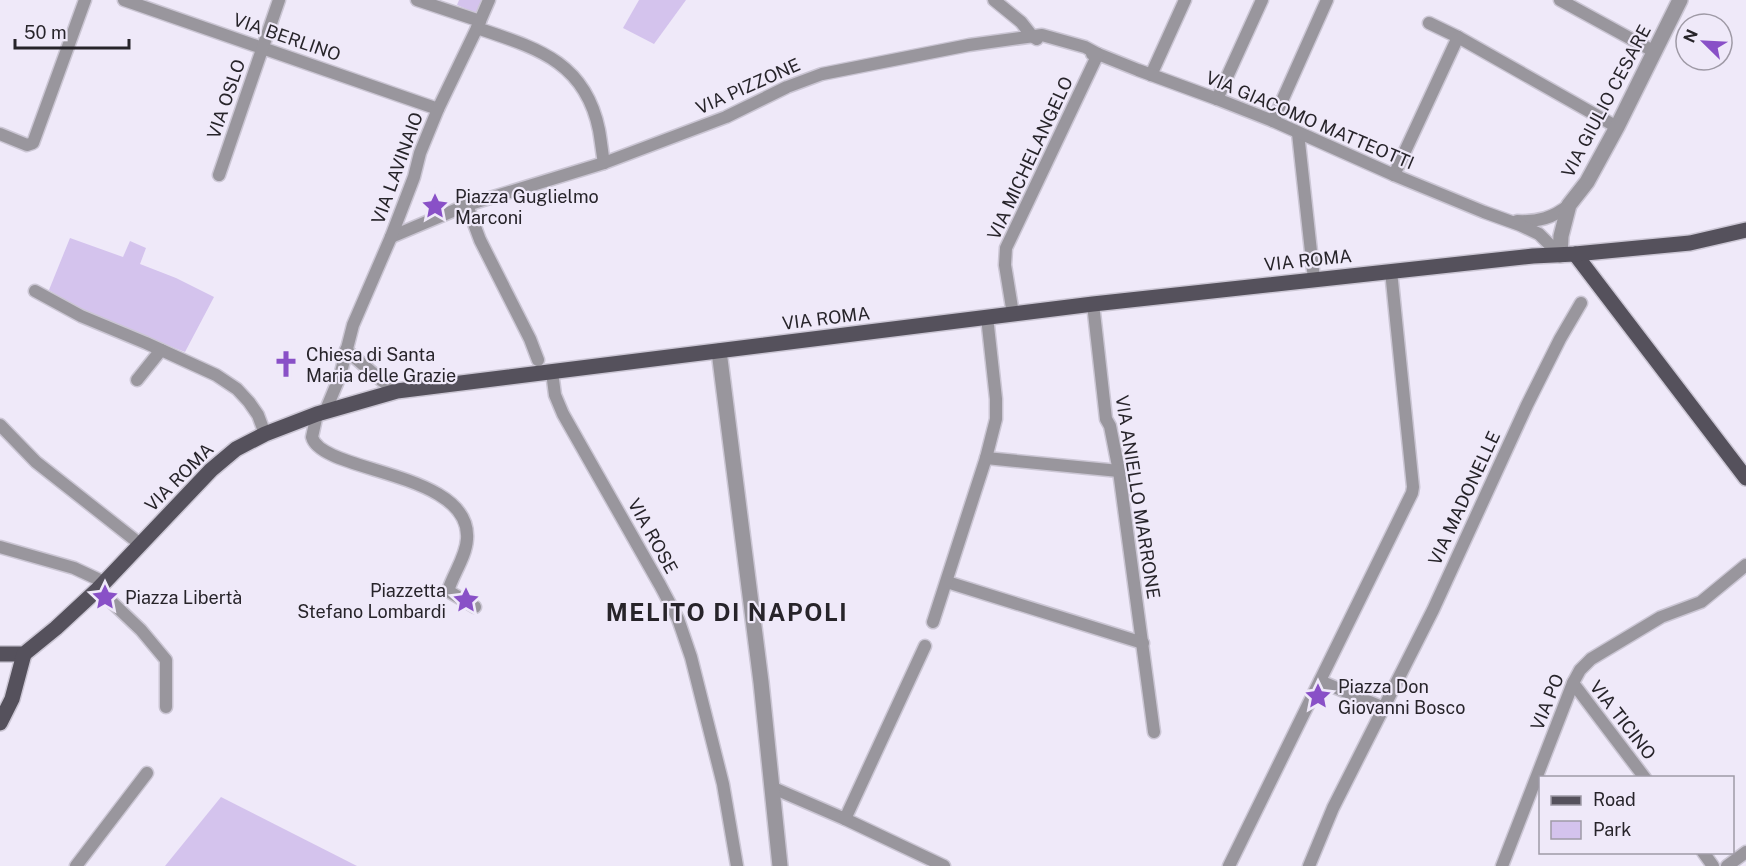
<svg xmlns="http://www.w3.org/2000/svg" width="1746" height="866" font-family="'Public Sans',sans-serif">
	<rect width="100%" height="100%" fill="#efe9f9"/>
	<g fill="#d4c3ed">
		<path d="M 459,0 L 483,0 L 478,14 L 457,5 Z"/>
		<path d="M 639,0 L 686,0 L 654,44 L 623,28 Z"/>
		<path d="M 70,238 L 123,257 L 130,241 L 146,248 L 140,264 L 176,278 L 214,297 L 185,352 C 140,334 90,318 49,290 Z"/>
		<path d="M 221,797 L 357,866 L 165,866 Z"/>
	</g>
	<g fill="none" stroke-linecap="round" stroke-linejoin="round">
		<defs>
			<g id="minor">
				<path d="M 124,0 L 438,109"/>
				<path d="M 417,0 L 480,21"/>
				<path d="M 994,0 L 1021,22 L 1032,36 L 1037,39"/>
				<path d="M 1560,0 L 1655,52"/>
				<path d="M 1429,23 L 1458,37 L 1617,127"/>
				<path d="M 477,28 C 536,48 585,61 599,130 C 601,141 602,152 604,163"/>
				<path d="M 1151,75 L 1185,0"/>
				<path d="M 1217,99 L 1262,0"/>
				<path d="M 1273,121 L 1327,0"/>
				<path d="M 1298,133 L 1314,279"/>
				<path d="M 0,134 L 27,145 L 33,143 L 85,0"/>
				<path d="M 219,175 L 279,0"/>
				<path d="M 1394,175 L 1458,37"/>
				<path d="M 467,205 L 480,240 L 530,339 L 538,360"/>
				<path d="M 1517,221 C 1538,222 1553,218 1569,205"/>
				<path d="M 391,237 L 467,205 L 604,163 L 726,117 L 787,87 L 822,74 L 969,45 L 1042,35 L 1085,47 L 1098,54 L 1138,70 L 1217,99 L 1273,121 L 1394,175 L 1484,212 L 1520,225 L 1539,234 L 1560,255"/>
				<path d="M 35,291 L 81,316 L 146,343 L 216,375 L 237,389 L 249,402 L 258,415 L 265,434"/>
				<path d="M 1093,304 L 1106,419 L 1110,426 L 1119,471 L 1154,732"/>
				<path d="M 1013,314 L 1005,265 L 1006,248 L 1098,54 L 1092,54"/>
				<path d="M 346,350 L 381,380 L 397,391"/>
				<path d="M 552,372 L 555,395 L 563,414 L 660,585 L 678,619 L 691,657 L 723,784 L 737,866"/>
				<path d="M 137,380 L 161,350"/>
				<path d="M 325,412 L 340,376 L 353,325 L 391,237 L 414,177 L 420,153 L 438,109 L 477,28 L 489,0"/>
				<path d="M 317,414 L 312,437 C 321,473 472,471 467,539 C 466,557 453,574 448,591 L 475,607"/>
				<path d="M 0,425 L 36,462 L 140,544"/>
				<path d="M 986,458 L 1119,471"/>
				<path d="M 0,547 L 74,568 L 104,582"/>
				<path d="M 947,582 L 1143,643"/>
				<path d="M 98,589 L 141,630 L 166,660 L 166,707"/>
				<path d="M 933,622 L 986,458 L 996,419 L 996,399 L 987,317"/>
				<path d="M 1320,681 L 1384,708"/>
				<path d="M 1573,683 L 1645,778"/>
				<path d="M 771,787 L 845,819 L 944,866"/>
				<path d="M 845,819 L 925,646"/>
				<path d="M 1703,852 L 1713,866"/>
				<path d="M 76,866 L 147,773"/>
				<path d="M 1229,866 L 1412,493 L 1413,487 L 1391,271"/>
				<path d="M 1309,866 L 1333,808 L 1433,610 L 1527,405 L 1560,339 L 1581,303"/>
				<path d="M 1502,866 L 1573,683 L 1580,670 L 1591,659 L 1661,617 L 1701,602 L 1746,565"/>
				<path d="M 1727,866 L 1746,852"/>
			</g>
			<g id="tertiary">
				<path d="M 1560,255 L 1561,236 L 1569,205 L 1587,182 L 1617,127 L 1680,0"/>
				<path d="M 719,351 L 761,682 L 780,866"/>
			</g>
			<g id="primary">
				<path d="M 1575,254 L 1746,478"/>
				<path d="M 0,654 L 24,654 L 56,628 L 98,589 L 211,470 L 236,449 L 265,434 L 317,414 L 397,391 L 1093,304 L 1533,256 L 1575,254 L 1690,243 L 1746,230"/>
				<path d="M 0,723 L 12,699 L 24,654"/>
			</g>
		</defs>
		<use href="#minor" stroke="#cbc6d4" stroke-width="15"/>
		<use href="#tertiary" stroke="#cbc6d4" stroke-width="18"/>
		<use href="#primary" stroke="#cbc6d4" stroke-width="18"/>
		<use href="#minor" stroke="#99969d" stroke-width="12"/>
		<use href="#tertiary" stroke="#99969d" stroke-width="15"/>
		<use href="#primary" stroke="#55515c" stroke-width="15"/>
	</g>
	<defs>
		<symbol id="sight-bare" viewBox="-9 -9 18 18"><path d="M0-6L1.8-2.2L6-1.7L2.9 1.2L3.7 5.4L0 3.3L-3.7 5.4L-2.9 1.2L-6-1.7L-1.8-2.2Z" fill="#8950c7" stroke="#efe9f9" stroke-width="2.5" paint-order="stroke"/></symbol>
		<symbol id="church-bare" viewBox="-9 -9 18 18"><path d="M-1.2-6h2.4v3.5h3.3v2.4h-3.3V6h-2.4V-.1h-3.3v-2.4h3.3Z" fill="#8950c7" stroke="#efe9f9" stroke-width="2.5" paint-order="stroke"/></symbol>
	</defs>
	<g fill-rule="evenodd">
		<use href="#sight-bare" x="416" y="187" width="38" height="38"/>
		<use href="#church-bare" x="267" y="345" width="38" height="38"/>
		<use href="#sight-bare" x="86" y="578" width="38" height="38"/>
		<use href="#sight-bare" x="447" y="581" width="38" height="38"/>
		<use href="#sight-bare" x="1299" y="677" width="38" height="38"/>
	</g>
	<g text-anchor="middle" dominant-baseline="central" stroke-width="4.5" stroke-linejoin="round" paint-order="stroke">
		<g font-size="18" fill="#27242a" stroke="#efe9f9">
			<text transform="translate(287 37) rotate(19)">VIA BERLINO</text>
			<text transform="translate(748 86) rotate(-24)">VIA PIZZONE</text>
			<text transform="translate(226 99) rotate(-71)">VIA OSLO</text>
			<text transform="translate(1606 101) rotate(-62)">VIA GIULIO CESARE</text>
			<text transform="translate(1310 120) rotate(23)">VIA GIACOMO MATTEOTTI</text>
			<text transform="translate(1030 158) rotate(-65)">VIA MICHELANGELO</text>
			<text transform="translate(397 168) rotate(-70)">VIA LAVINAIO</text>
			<text transform="translate(1308 260) rotate(-6)">VIA ROMA</text>
			<text transform="translate(826 318) rotate(-7)">VIA ROMA</text>
			<text transform="translate(179 477) rotate(-45)">VIA ROMA</text>
			<text transform="translate(1138 497) rotate(81)">VIA ANIELLO MARRONE</text>
			<text transform="translate(1464 498) rotate(-65)">VIA MADONELLE</text>
			<text transform="translate(653 536) rotate(61)">VIA ROSE</text>
			<text transform="translate(1547 702) rotate(-68)">VIA PO</text>
			<text transform="translate(1623 720) rotate(52)">VIA TICINO</text>
		</g>
		<g font-size="18" fill="#27242a" stroke="#efe9f9" text-anchor="start">
			<text x="455" y="196">Piazza Guglielmo<tspan x="455" dy="21">Marconi</tspan></text>
			<text x="306" y="354">Chiesa di Santa<tspan x="306" dy="21">Maria delle Grazie</tspan></text>
			<text x="446" y="590" text-anchor="end">Piazzetta<tspan x="446" dy="21">Stefano Lombardi</tspan></text>
			<text x="125" y="597">Piazza Libertà</text>
			<text x="1338" y="686">Piazza Don<tspan x="1338" dy="21">Giovanni Bosco</tspan></text>
		</g>
		<g font-size="24" font-weight="bold" letter-spacing="1.5" fill="#27242a" stroke="#efe9f9">
			<text x="727" y="612">MELITO DI NAPOLI</text>
		</g>
	</g>
	<rect x="1539" y="776" width="195" height="78" fill="#efe9f9" stroke="#9f9aa6" stroke-width="1.5"/>
	<rect x="1551" y="796" width="30" height="9" fill="#55515c" stroke="#9f9aa6" stroke-width="1.5"/>
	<text x="1593" y="806" font-size="18" fill="#27242a">Road</text>
	<rect x="1551" y="821" width="30" height="18" fill="#d4c3ed" stroke="#9f9aa6" stroke-width="1.5"/>
	<text x="1593" y="836" font-size="18" fill="#27242a">Park</text>
	<g transform="translate(1704 42) rotate(294)"><circle r="28" fill="#efe9f9" stroke="#9f9aa6" stroke-width="1.5"/>
	<path d="M0-4.5L10 22L0 15L-10 22Z" fill="#8950c7"/>
	<text y="-9" font-size="16" font-weight="bold" text-anchor="middle" fill="#27242a">N</text>
	</g>
	<path d="M15 39v9h114v-9" fill="none" stroke="#27242a" stroke-width="3"/>
	<text x="24" y="39" font-size="18" fill="#27242a" stroke="#efe9f9" stroke-width="4.5" paint-order="stroke">50 m</text>
</svg>
